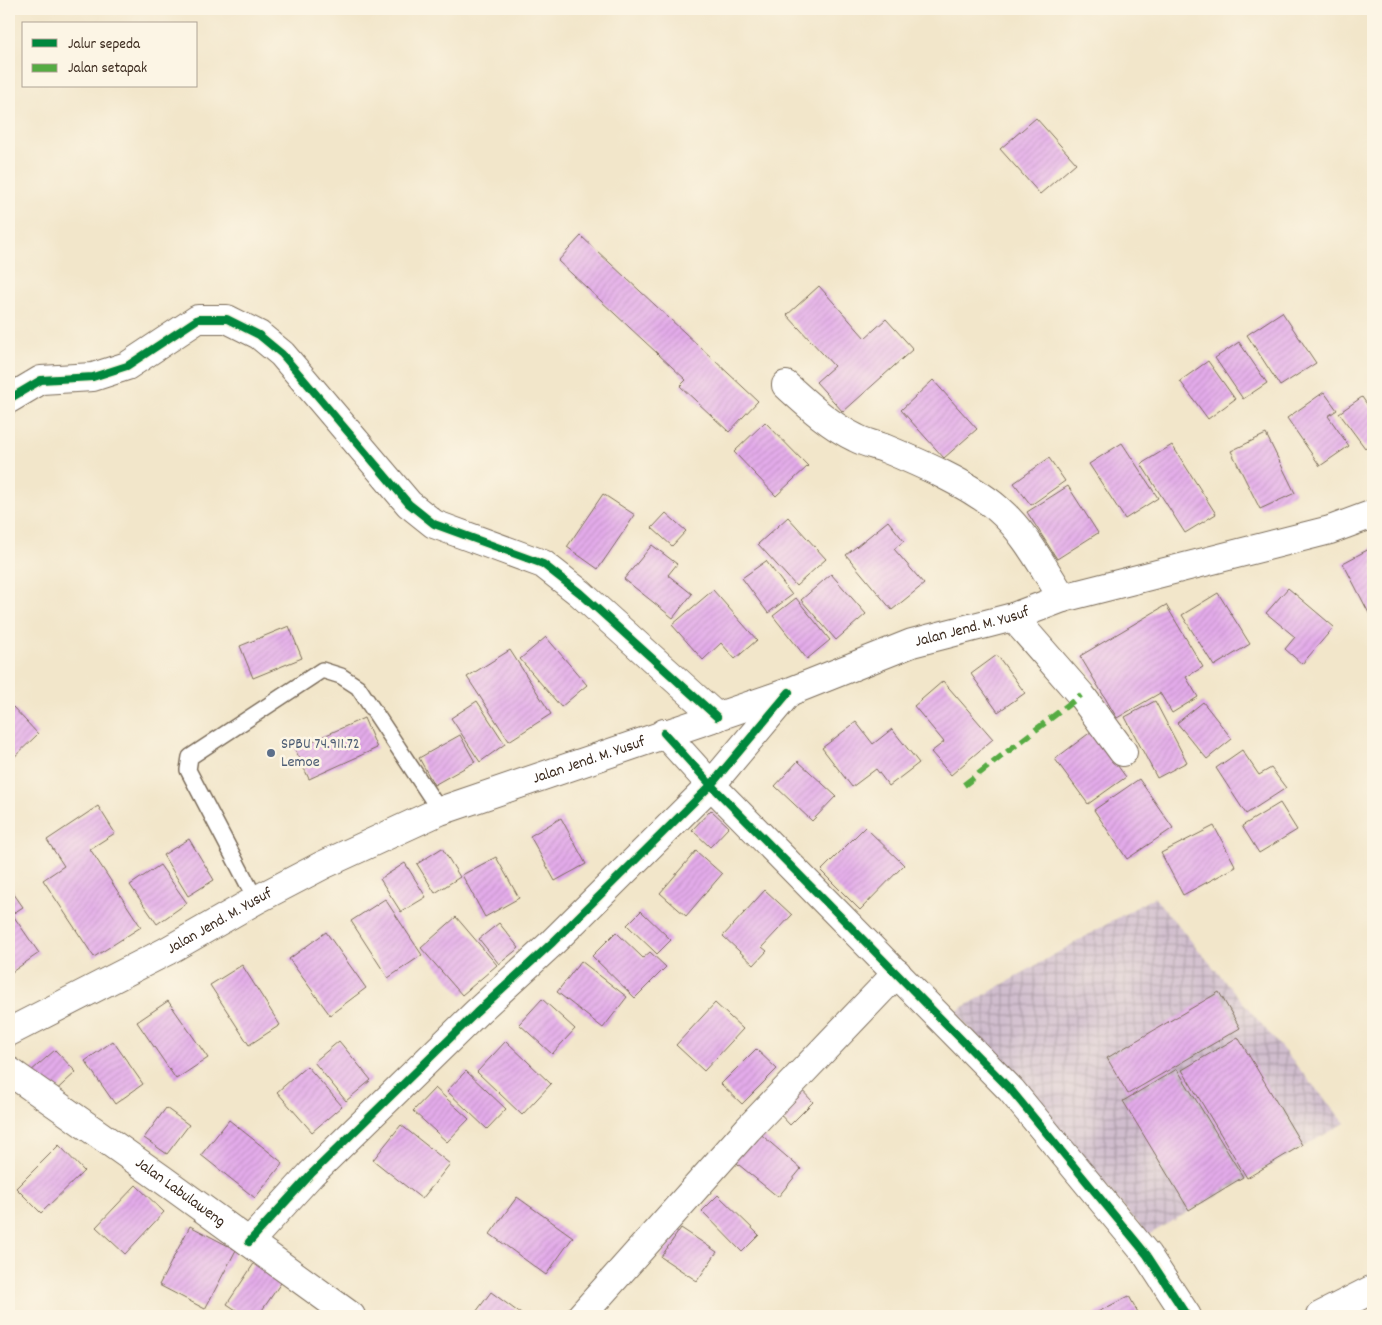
<svg xmlns="http://www.w3.org/2000/svg" width="1382" height="1325" font-family="Dekko,sans-serif">
	<defs>
		<pattern id="industrial-grid" width="8" height="8" patternUnits="userSpaceOnUse" patternTransform="scale(1.25)"><rect width="8" height="8" fill="#d0bdce"/><path d="M0 4h8M4 0v8" fill="none" stroke="#aa9aa7"/></pattern>
		<pattern id="building-hatch" width="6" height="6" patternUnits="userSpaceOnUse" patternTransform="scale(1.25)"><rect width="6" height="6" fill="#e3abea"/><path d="M-1 1l2-2M0 6l6-6M5 7l2-2" fill="none" stroke="#c493c8"/></pattern>
	</defs>
	<rect width="100%" height="100%" fill="#fcf5e5"/>
	<filter id="ink" filterUnits="userSpaceOnUse"><feTurbulence type="fractalNoise" baseFrequency=".02" numOctaves="2"/><feDisplacementMap in="SourceGraphic" scale="10" xChannelSelector="R" yChannelSelector="G"/><feConvolveMatrix kernelMatrix="1 2 1 2 8 2 1 2 1" color-interpolation-filters="sRGB"/></filter>
	<filter id="wash" filterUnits="userSpaceOnUse"><feTurbulence type="fractalNoise" baseFrequency=".0096" numOctaves="4" result="noise"/><feDisplacementMap in="SourceGraphic" scale="20" xChannelSelector="R" yChannelSelector="G"/><feGaussianBlur stdDeviation="1.12" result="paint"/><feColorMatrix in="noise" values="0 0 0 0 0 0 0 0 0 0 0 0 0 0 0 0 0 1.4 0 .05"/><feComposite in="paint" operator="in"/></filter>
	<g filter="url(#wash)">
		<rect width="100%" height="100%" fill="#f2e6ca"/>
		<path fill="url(#industrial-grid)" d="M 1154,897 L 1345,1123 L 1148,1235 L 955,1012 Z"/>
		<g id="blocks">
			<g fill="url(#building-hatch)">
				<path d="M 1036,118 L 1076,163 L 1040,194 L 1000,149 Z"/>
				<path d="M 581,236 L 758,401 L 729,432 L 680,386 L 686,380 L 558,261 Z"/>
				<path d="M 819,286 L 865,338 L 886,319 L 913,349 L 843,412 L 816,382 L 834,366 L 787,315 Z"/>
				<path d="M 1282,312 L 1316,363 L 1280,386 L 1247,335 Z"/>
				<path d="M 1239,342 L 1267,383 L 1243,399 L 1215,358 Z"/>
				<path d="M 1208,361 L 1235,399 L 1208,419 L 1180,381 Z"/>
				<path d="M 933,380 L 977,429 L 944,458 L 901,410 Z"/>
				<path d="M 1324,392 L 1337,410 L 1328,416 L 1349,446 L 1320,466 L 1287,418 Z"/>
				<path d="M 1362,397 L 1373,413 L 1373,442 L 1365,448 L 1339,413 Z"/>
				<path d="M 765,422 L 808,466 L 776,496 L 734,452 Z"/>
				<path d="M 1266,434 L 1295,493 L 1260,509 L 1231,451 Z"/>
				<path d="M 1122,443 L 1158,498 L 1125,519 L 1089,464 Z"/>
				<path d="M 1172,445 L 1216,514 L 1185,533 L 1141,464 Z"/>
				<path d="M 1049,458 L 1065,481 L 1031,505 L 1014,483 Z"/>
				<path d="M 1068,486 L 1098,533 L 1057,559 L 1027,512 Z"/>
				<path d="M 603,494 L 635,515 L 598,569 L 567,547 Z"/>
				<path d="M 666,513 L 686,531 L 672,546 L 652,528 Z"/>
				<path d="M 788,517 L 826,559 L 796,586 L 758,544 Z"/>
				<path d="M 888,521 L 904,541 L 894,549 L 924,584 L 892,610 L 846,555 Z"/>
				<path d="M 652,545 L 677,564 L 668,575 L 692,594 L 673,618 L 624,579 Z"/>
				<path d="M 1373,547 L 1373,621 L 1343,563 Z"/>
				<path d="M 766,561 L 792,595 L 768,613 L 742,578 Z"/>
				<path d="M 831,574 L 866,614 L 836,640 L 801,600 Z"/>
				<path d="M 1288,588 L 1334,627 L 1302,664 L 1285,649 L 1295,637 L 1266,613 Z"/>
				<path d="M 713,590 L 757,640 L 735,659 L 721,643 L 703,660 L 672,625 Z"/>
				<path d="M 1218,593 L 1250,644 L 1214,666 L 1182,615 Z"/>
				<path d="M 796,598 L 830,640 L 807,659 L 773,616 Z"/>
				<path d="M 1166,605 L 1203,667 L 1186,677 L 1198,697 L 1172,713 L 1160,693 L 1117,718 L 1080,656 Z"/>
				<path d="M 289,626 L 302,658 L 253,678 L 240,646 Z"/>
				<path d="M 546,637 L 587,685 L 561,707 L 520,659 Z"/>
				<path d="M 510,650 L 551,714 L 509,741 L 467,677 Z"/>
				<path d="M 997,655 L 1025,693 L 998,712 L 971,674 Z"/>
				<path d="M 943,681 L 993,739 L 951,775 L 931,752 L 944,742 L 914,706 Z"/>
				<path d="M 477,701 L 505,744 L 480,762 L 451,718 Z"/>
				<path d="M 1155,701 L 1187,762 L 1157,778 L 1125,717 Z"/>
				<path d="M 1203,702 L 1232,739 L 1207,759 L 1177,723 Z"/>
				<path d="M 13,707 L 38,734 L 9,762 L 9,711 Z"/>
				<path d="M 364,718 L 377,748 L 309,779 L 295,749 Z"/>
				<path d="M 856,722 L 873,744 L 892,729 L 919,763 L 889,786 L 876,769 L 852,787 L 822,748 Z"/>
				<path d="M 1092,731 L 1126,777 L 1088,804 L 1055,759 Z"/>
				<path d="M 460,735 L 475,762 L 434,785 L 419,758 Z"/>
				<path d="M 1242,750 L 1259,775 L 1271,768 L 1286,788 L 1246,814 L 1216,768 Z"/>
				<path d="M 798,761 L 836,796 L 812,821 L 775,786 Z"/>
				<path d="M 1139,779 L 1173,828 L 1127,859 L 1094,810 Z"/>
				<path d="M 1280,803 L 1297,830 L 1259,853 L 1242,826 Z"/>
				<path d="M 98,806 L 115,833 L 90,849 L 141,927 L 94,957 L 43,880 L 64,866 L 47,840 Z"/>
				<path d="M 711,810 L 729,827 L 710,847 L 692,830 Z"/>
				<path d="M 561,818 L 586,864 L 555,881 L 530,836 Z"/>
				<path d="M 1214,826 L 1236,867 L 1183,895 L 1161,853 Z"/>
				<path d="M 865,827 L 904,865 L 860,910 L 821,871 Z"/>
				<path d="M 189,839 L 214,880 L 188,896 L 163,855 Z"/>
				<path d="M 442,848 L 460,877 L 435,893 L 417,864 Z"/>
				<path d="M 696,851 L 722,874 L 686,916 L 660,893 Z"/>
				<path d="M 496,857 L 519,898 L 485,917 L 462,875 Z"/>
				<path d="M 405,863 L 426,897 L 401,912 L 380,879 Z"/>
				<path d="M 160,865 L 187,903 L 157,924 L 130,885 Z"/>
				<path d="M 9,887 L 23,907 L 12,914 L 39,953 L 9,974 Z"/>
				<path d="M 765,890 L 792,915 L 762,947 L 767,951 L 754,965 L 723,936 Z"/>
				<path d="M 385,899 L 422,955 L 388,978 L 351,921 Z"/>
				<path d="M 641,911 L 671,940 L 657,954 L 627,925 Z"/>
				<path d="M 456,917 L 497,965 L 462,995 L 421,948 Z"/>
				<path d="M 499,923 L 519,948 L 499,964 L 479,939 Z"/>
				<path d="M 326,932 L 366,988 L 330,1015 L 289,959 Z"/>
				<path d="M 616,932 L 643,958 L 650,952 L 666,967 L 635,998 L 592,956 Z"/>
				<path d="M 581,961 L 627,997 L 603,1028 L 557,992 Z"/>
				<path d="M 242,965 L 280,1025 L 249,1045 L 210,985 Z"/>
				<path d="M 1219,992 L 1240,1028 L 1128,1094 L 1107,1058 Z"/>
				<path d="M 542,999 L 575,1029 L 552,1054 L 519,1024 Z"/>
				<path d="M 168,1001 L 208,1058 L 176,1079 L 137,1022 Z"/>
				<path d="M 715,1003 L 743,1029 L 704,1071 L 676,1045 Z"/>
				<path d="M 1238,1037 L 1302,1145 L 1247,1178 L 1182,1070 Z"/>
				<path d="M 113,1041 L 143,1084 L 115,1104 L 85,1061 Z"/>
				<path d="M 339,1041 L 371,1080 L 346,1101 L 314,1062 Z"/>
				<path d="M 506,1041 L 551,1084 L 522,1115 L 477,1072 Z"/>
				<path d="M 756,1049 L 777,1069 L 742,1104 L 721,1084 Z"/>
				<path d="M 55,1050 L 76,1072 L 51,1095 L 30,1072 Z"/>
				<path d="M 307,1066 L 342,1106 L 312,1132 L 277,1092 Z"/>
				<path d="M 1177,1069 L 1243,1177 L 1189,1210 L 1123,1101 Z"/>
				<path d="M 466,1071 L 506,1109 L 487,1129 L 447,1091 Z"/>
				<path d="M 799,1087 L 813,1102 L 790,1125 L 775,1109 Z"/>
				<path d="M 435,1088 L 469,1119 L 447,1142 L 413,1111 Z"/>
				<path d="M 166,1108 L 189,1125 L 167,1154 L 144,1138 Z"/>
				<path d="M 229,1120 L 283,1163 L 255,1198 L 201,1155 Z"/>
				<path d="M 401,1125 L 450,1164 L 422,1199 L 373,1160 Z"/>
				<path d="M 757,1131 L 801,1169 L 778,1197 L 733,1160 Z"/>
				<path d="M 59,1145 L 84,1171 L 41,1213 L 16,1188 Z"/>
				<path d="M 136,1185 L 164,1212 L 125,1254 L 96,1227 Z"/>
				<path d="M 718,1195 L 759,1235 L 742,1252 L 702,1211 Z"/>
				<path d="M 517,1197 L 573,1237 L 546,1275 L 490,1234 Z"/>
				<path d="M 190,1226 L 236,1250 L 205,1309 L 159,1285 Z"/>
				<path d="M 681,1228 L 717,1252 L 697,1281 L 661,1257 Z"/>
				<path d="M 255,1262 L 283,1280 L 258,1316 L 245,1316 L 227,1304 Z"/>
				<path d="M 491,1292 L 521,1314 L 519,1316 L 473,1316 Z"/>
				<path d="M 1129,1296 L 1140,1316 L 1090,1316 Z"/>
			</g>
		</g>
	</g>
	<g filter="url(#ink)">
		<use href="#blocks" fill-opacity="0" stroke="#7b6c5a" stroke-width="1"/>
		<g fill="none" stroke-linecap="round" stroke-linejoin="round">
			<defs>
				<path id="lane" d="M 256,900 L 188,770 L 190,757 L 322,670 L 341,676 L 358,687 L 440,811"/>
				<g id="street">
					<path d="M 786,385 C 808,405 829,425 856,438 C 865,443 875,445 884,448 C 920,463 969,484 998,509 C 1026,533 1043,568 1063,598"/>
					<path d="M 9,399 L 41,380 L 93,377 L 127,366 L 198,319 L 227,319 L 259,335 L 282,354 L 409,504 L 434,524 L 543,564 L 580,593 L 717,717"/>
					<path d="M 1013,617 L 1081,695 L 1123,752"/>
					<path d="M 664,733 L 711,785 L 1011,1090 L 1147,1255 L 1187,1316"/>
					<path id="s1" d="M 9,1071 L 162,1179 L 351,1316"/>
					<path d="M 249,1242 L 311,1174 L 476,1013 L 553,942 L 711,785 L 789,692"/>
					<path d="M 581,1316 L 748,1129 L 897,973"/>
					<path d="M 1320,1316 L 1373,1289"/>
				</g>
				<g id="highway">
					<path id="s2" d="M 9,1032 L 167,951 L 256,900 L 323,865 L 440,811 L 789,692 L 912,643 L 1013,617 L 1063,598 L 1330,530 L 1373,514"/>
				</g>
			</defs>
			<use href="#lane" stroke="#7b6c5a" stroke-width="18"/>
			<use href="#street" stroke="#7b6c5a" stroke-width="30"/>
			<use href="#highway" stroke="#7b6c5a" stroke-width="30"/>
			<use href="#lane" stroke="#fff" stroke-width="15"/>
			<use href="#street" stroke="#fff" stroke-width="28"/>
			<use href="#highway" stroke="#fff" stroke-width="28"/>
			<path stroke="#55ab43" stroke-width="6" stroke-dasharray="12 6" stroke-linecap="butt" d="M 964,785 L 1081,695"/>
			<defs>
				<g id="cycleway">
					<path d="M 9,399 L 41,380 L 93,377 L 127,366 L 198,319 L 227,319 L 259,335 L 282,354 L 409,504 L 434,524 L 543,564 L 580,593 L 717,717"/>
					<path d="M 664,733 L 711,785 L 1011,1090 L 1147,1255 L 1187,1316"/>
					<path d="M 249,1242 L 311,1174 L 476,1013 L 553,942 L 711,785 L 789,692"/>
				</g>
			</defs>
			<use href="#cycleway" stroke="#fcf5e5" stroke-width="11"/>
			<use href="#cycleway" stroke="#00873e" stroke-width="8"/>
		</g>
	</g>
	<circle fill="#5c6f8a" stroke="#fcf5e5" stroke-width="2" cx="271" cy="753" r="5"/>
	<g text-anchor="middle" dominant-baseline="central" stroke-width="5" stroke-linejoin="round" paint-order="stroke">
		<g font-size="16" fill="#3b2a1e" stroke="#fcf5e5">
			<text stroke="none"><textPath href="#s2" startOffset="1048">Jalan Jend. M. Yusuf</textPath></text>
			<text stroke="none"><textPath href="#s2" startOffset="642">Jalan Jend. M. Yusuf</textPath></text>
			<text stroke="none"><textPath href="#s2" startOffset="238">Jalan Jend. M. Yusuf</textPath></text>
			<text stroke="none"><textPath href="#s1" startOffset="210">Jalan Labulaweng</textPath></text>
		</g>
		<g font-size="16" fill="#4e5e75" stroke="#fcf5e5" text-anchor="start">
			<text x="281" y="744">SPBU 74.911.72<tspan x="281" dy="18">Lemoe</tspan></text>
		</g>
	</g>
	<rect width="1382" height="1325" fill="none" stroke="#fcf5e5" stroke-width="30"/>
	<rect x="22" y="22" width="175" height="65" fill="#fcf5e5" stroke="#afa495"/>
	<rect x="32" y="39" width="25" height="8" fill="#00873e" stroke="#afa495"/>
	<text x="68" y="48" font-size="15" fill="#3b2a1e">Jalur sepeda</text>
	<rect x="32" y="64" width="25" height="8" fill="#55ab43" stroke="#afa495"/>
	<text x="68" y="72" font-size="15" fill="#3b2a1e">Jalan setapak</text>
</svg>
